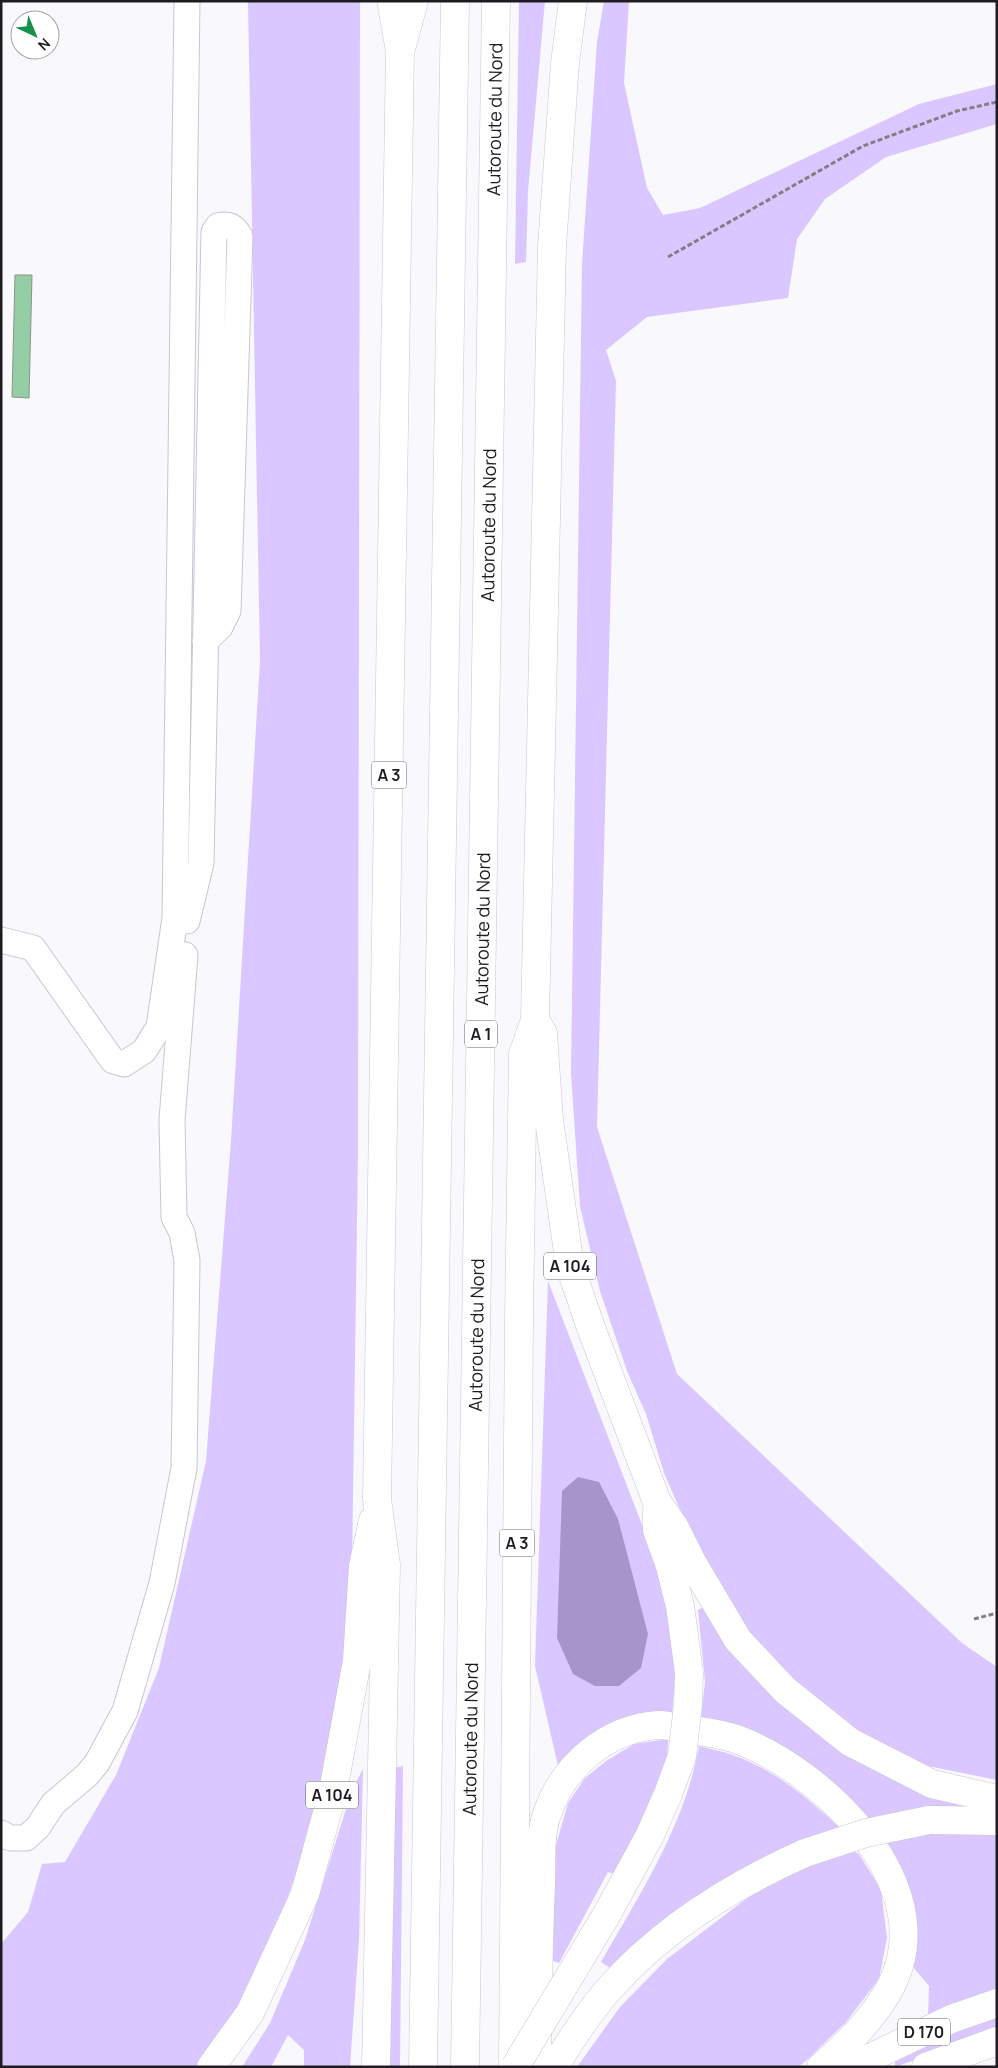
<svg xmlns="http://www.w3.org/2000/svg" width="998" height="2068" font-family="Manrope,sans-serif">
	<rect width="100%" height="100%" fill="#f9f8fd"/>
	<g fill="#dac7ff">
		<path d="M 248,1 L 360,1 L 358,1153 L 352,1567 L 344,1697 L 310,1833 L 285,1905 L 226,2034 L 205,2067 L 1,2067 L 1,1944 L 28,1912 L 42,1864 L 65,1862 L 116,1775 L 159,1668 L 206,1461 L 231,1141 L 260,661 Z"/>
		<path d="M 519,1 L 545,1 L 528,191 L 526,262 L 515,264 Z"/>
		<path d="M 604,1 L 629,1 L 624,83 L 647,188 L 663,215 L 700,208 L 919,104 L 997,84 L 997,124 L 886,157 L 825,199 L 797,239 L 788,298 L 647,317 L 606,350 L 616,381 L 597,1127 L 677,1374 L 962,1643 L 997,1667 L 997,1780 L 928,1766 L 875,1742 L 833,1716 L 784,1672 L 746,1629 L 702,1560 L 664,1473 L 646,1414 L 627,1371 L 600,1291 L 580,1206 L 571,1074 L 582,264 L 597,42 Z"/>
		<path d="M 548,1281 L 661,1574 L 672,1622 L 676,1670 L 672,1715 L 559,1770 L 535,1666 Z"/>
		<path d="M 706,1606 L 766,1683 L 975,1808 L 867,1821 L 755,1736 L 701,1717 L 705,1682 L 698,1610 Z"/>
		<path d="M 668,1739 C 669,1787 638,1833 617,1875 L 608,1872 L 559,1963 L 553,1961 L 554,1852 L 568,1803 L 585,1778 L 606,1761 L 634,1744 Z"/>
		<path d="M 699,1746 C 710,1749 722,1751 733,1755 C 775,1770 808,1798 840,1828 L 613,1970 L 601,1962 C 640,1894 685,1825 699,1746 Z"/>
		<path d="M 403,1766 L 400,2067 L 389,2067 L 394,1768 Z"/>
		<path d="M 363,1769 L 359,1940 L 350,2067 L 304,2067 L 304,2050 L 288,2035 L 271,2067 L 242,2067 L 270,2023 L 305,1940 L 352,1790 Z"/>
		<path d="M 997,1830 L 997,1990 L 928,2015 L 929,1986 L 912,1966 L 884,1843 L 928,1832 Z"/>
		<path d="M 853,1851 L 859,1854 L 881,1890 L 887,1938 L 879,1979 L 846,2022 L 806,2061 L 798,2067 L 577,2067 L 620,2007 L 667,1959 L 771,1880 Z"/>
		<path d="M 997,2016 L 997,2031 L 895,2067 L 895,2057 Z"/>
	</g>
	<path fill="#a694cb" d="M 578,1477 L 599,1482 L 618,1519 L 648,1634 L 641,1668 L 619,1686 L 595,1686 L 573,1674 L 557,1638 L 562,1491 Z"/>
	<path fill="#95cea5" stroke="#89948b" d="M 15,275 L 32,275 L 29,398 L 12,397 Z"/>
	<g fill="none" stroke-linecap="round" stroke-linejoin="round">
		<defs>
			<g id="minor">
				<path d="M 187,921 L 201,863 L 214,232 L 218,226 C 230,223 234,227 240,236 L 228,611 L 220,627 L 205,641"/>
				<path d="M 1,940 L 33,948 L 113,1061 L 124,1064 L 144,1051 L 159,1027 L 175,918 L 187,1"/>
				<path d="M 1,1833 L 10,1838 L 26,1838 L 38,1827 L 53,1804 L 87,1775 L 97,1763 L 125,1711 L 162,1583 L 184,1468 L 187,1260 L 182,1233 L 174,1217 L 172,1120 L 185,955"/>
			</g>
			<g id="highway">
				<path d="M 402,45 L 414,1"/>
				<path d="M 535,1020 L 543,1033 L 549,1120 L 570,1266 L 591,1328 L 657,1502 L 674,1526 L 693,1564 L 738,1640 L 785,1690 L 850,1742 L 932,1784 L 997,1799"/>
				<path d="M 657,1511 L 657,1530 L 670,1566 L 680,1606 L 689,1673"/>
				<path d="M 929,1820 L 997,1821"/>
				<path d="M 607,1914 L 650,1835 L 668,1794"/>
				<path d="M 211,2067 L 250,2013 L 305,1894 L 333,1791 L 357,1661 L 363,1566 L 373,1520"/>
				<path d="M 376,2067 L 386,1565 L 377,1499 L 400,51 L 391,1"/>
				<path d="M 423,2067 L 455,1"/>
				<path id="s1" d="M 465,2067 L 496,1"/>
				<path d="M 513,2067 L 519,1318 L 523,1054 L 535,1020 L 552,246 L 565,63 L 573,1"/>
				<path d="M 537,2067 C 538,2007 538,1947 541,1887 C 542,1864 539,1836 547,1814 C 563,1766 607,1728 659,1725 C 669,1725 680,1728 691,1730 C 708,1732 728,1735 744,1742 C 822,1774 927,1873 899,1966 C 888,2004 850,2042 821,2067"/>
				<path d="M 554,2067 C 571,2040 588,2013 609,1989 C 663,1928 731,1886 805,1853"/>
				<path d="M 851,2067 L 951,2019 L 997,2003"/>
				<path d="M 926,2067 L 997,2041"/>
			</g>
		</defs>
		<use href="#minor" stroke="#c9c5d2" stroke-width="27"/>
		<use href="#highway" stroke="#c9c5d2" stroke-width="29"/>
		<g stroke="#817f84" stroke-width="3" stroke-dasharray="5 2.5" stroke-linecap="butt">
			<path d="M 668,257 L 863,146 L 957,111 L 997,102"/>
			<path d="M 974,1619 L 997,1613"/>
		</g>
		<use href="#minor" stroke="#fff" stroke-width="25"/>
		<use href="#highway" stroke="#fff" stroke-width="28"/>
		<defs>
			<g id="highway-bridge">
				<path d="M 668,1794 L 682,1756 L 688,1705 L 689,1673"/>
				<path d="M 805,1853 L 866,1833 L 929,1820"/>
				<path d="M 515,2067 L 607,1914"/>
			</g>
		</defs>
		<use href="#highway-bridge" stroke="#c9c5d2" stroke-width="29" stroke-linecap="butt"/>
		<use href="#highway-bridge" stroke="#fff" stroke-width="28"/>
	</g>
	<g text-anchor="middle" dominant-baseline="central" stroke-width="5" stroke-linejoin="round" paint-order="stroke">
		<g fill="#fff" stroke="#626064" stroke-width="1">
			<rect x="371.5" y="761.5" width="35" height="27" rx="4"/>
			<rect x="465" y="1020.5" width="32" height="27" rx="4"/>
			<rect x="544" y="1252.5" width="52" height="27" rx="4"/>
			<rect x="499.5" y="1529.5" width="35" height="27" rx="4"/>
			<rect x="306" y="1781.5" width="52" height="27" rx="4"/>
			<rect x="898" y="2018.5" width="52" height="27" rx="4"/>
		</g>
		<g font-size="16" font-weight="bold" fill="#1e1c21">
			<text x="389" y="775">A 3</text>
			<text x="481" y="1034">A 1</text>
			<text x="570" y="1266">A 104</text>
			<text x="517" y="1543">A 3</text>
			<text x="332" y="1795">A 104</text>
			<text x="924" y="2032">D 170</text>
		</g>
		<g font-size="18" fill="#1e1c21" stroke="#fff">
			<text stroke="none"><textPath href="#s1" startOffset="1948">Autoroute du Nord</textPath></text>
			<text stroke="none"><textPath href="#s1" startOffset="1542">Autoroute du Nord</textPath></text>
			<text stroke="none"><textPath href="#s1" startOffset="1138">Autoroute du Nord</textPath></text>
			<text stroke="none"><textPath href="#s1" startOffset="732">Autoroute du Nord</textPath></text>
			<text stroke="none"><textPath href="#s1" startOffset="328">Autoroute du Nord</textPath></text>
		</g>
	</g>
	<rect width="998" height="2068" fill="none" stroke="#1e1c21" stroke-width="5"/>
	<g transform="translate(35 35) rotate(136)"><circle r="24" fill="#ffffff" stroke="#a5a4a6"/>
	<path d="M0-4L9 19L0 12L-9 19Z" fill="#13914d"/>
	<text y="-8" font-size="14" font-weight="bold" text-anchor="middle" fill="#1e1c21">N</text>
	</g>
</svg>
